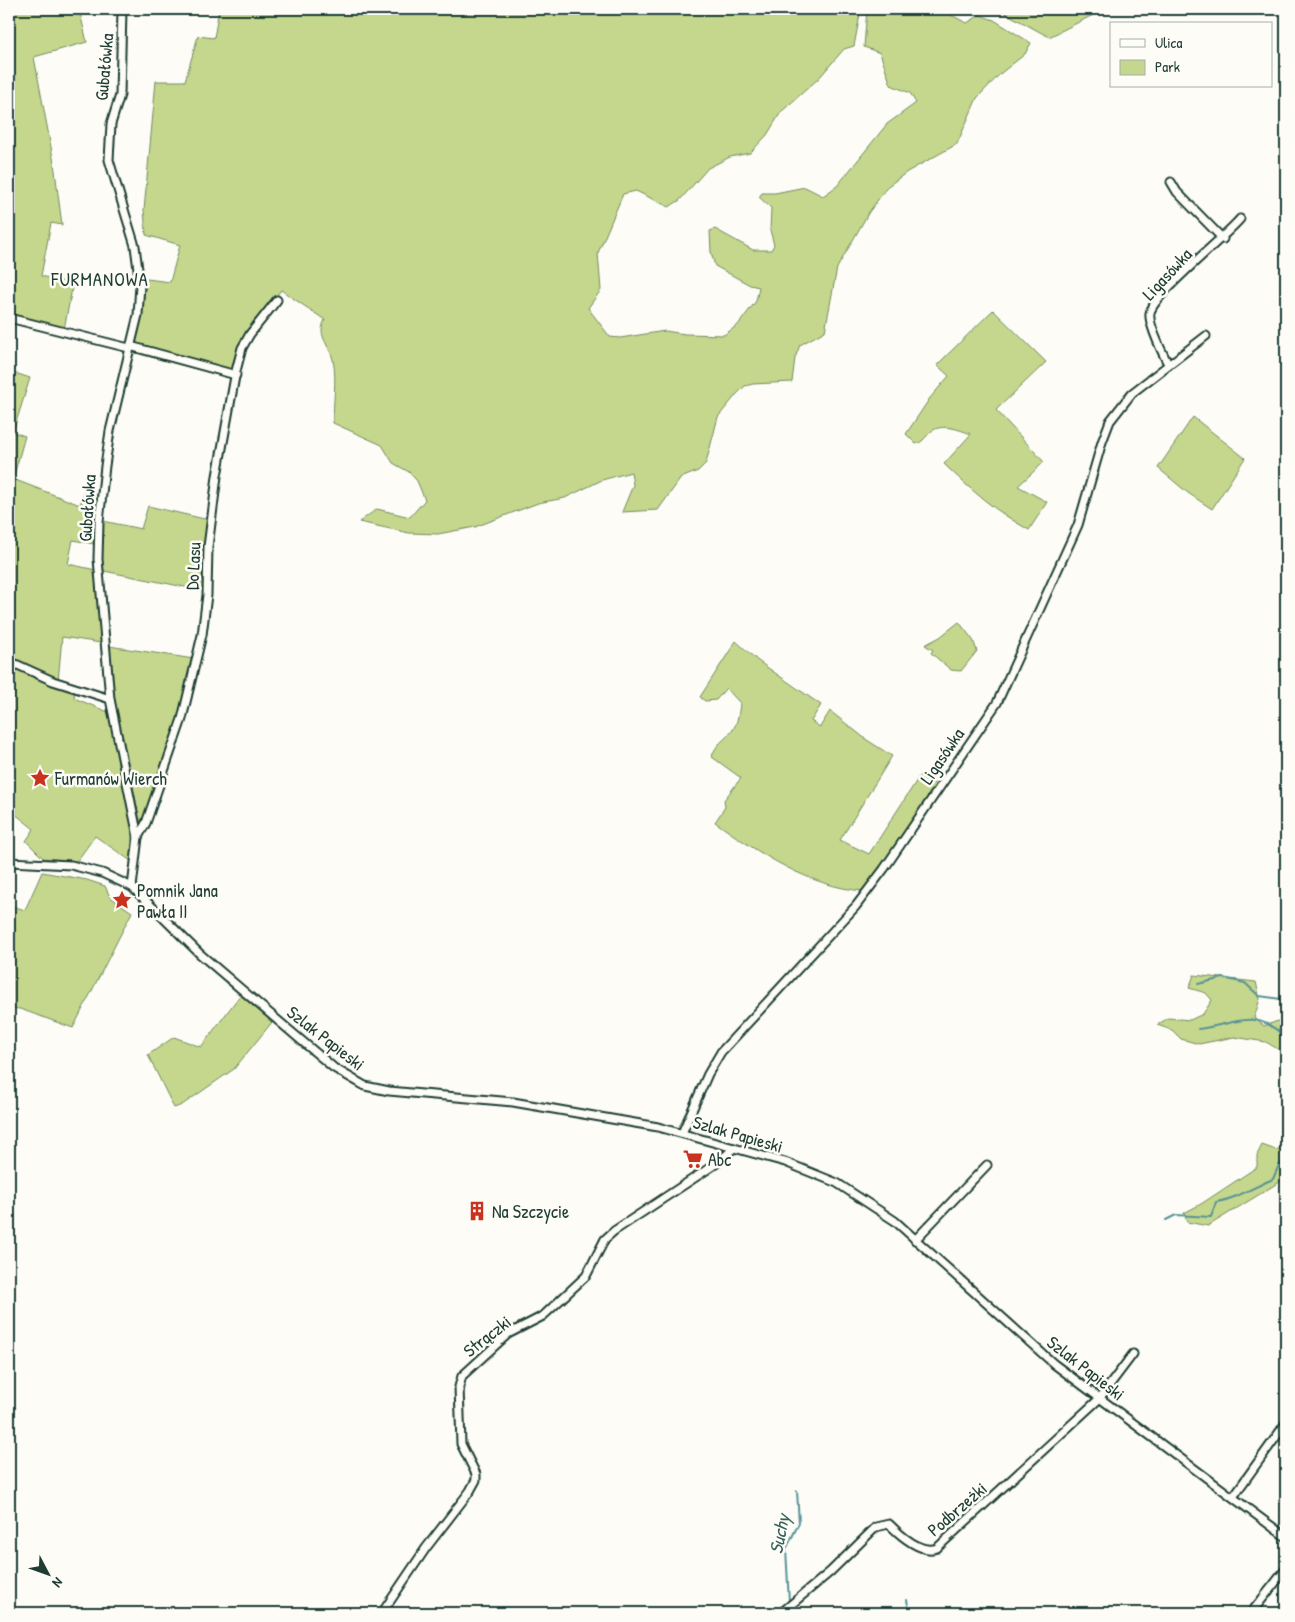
<svg xmlns="http://www.w3.org/2000/svg" width="1295" height="1622" font-family="'Patrick Hand',sans-serif">
	<rect width="100%" height="100%" fill="#fdfcf7"/>
	<filter id="ink" filterUnits="userSpaceOnUse"><feTurbulence type="fractalNoise" baseFrequency=".02" numOctaves="2"/><feDisplacementMap in="SourceGraphic" scale="10" xChannelSelector="R" yChannelSelector="G"/><feConvolveMatrix kernelMatrix="1 2 1 2 8 2 1 2 1" color-interpolation-filters="sRGB"/></filter>
	<g filter="url(#ink)">
		<g fill="#c5d78c" stroke="#728a60">
			<path d="M 9,9 L 79,9 L 87,42 L 34,57 L 54,163 L 62,225 L 51,223 L 41,276 L 73,284 L 64,329 L 9,316 Z"/>
			<path d="M 219,9 L 861,9 L 854,46 L 844,49 L 819,78 L 781,112 L 767,135 L 750,153 L 730,157 L 708,168 L 680,200 L 669,207 L 636,191 L 623,194 L 598,253 L 601,290 L 588,308 L 610,337 L 620,338 L 665,331 L 685,334 L 724,335 L 738,325 L 756,301 L 759,287 L 750,285 L 715,266 L 711,252 L 710,231 L 715,229 L 753,250 L 771,250 L 774,245 L 770,230 L 771,208 L 759,197 L 762,193 L 775,193 L 805,187 L 823,196 L 837,186 L 887,124 L 916,103 L 910,93 L 891,85 L 880,53 L 864,47 L 867,9 L 939,9 L 967,23 L 980,15 L 994,20 L 1031,43 L 1025,54 L 1001,73 L 977,98 L 957,144 L 907,172 L 888,186 L 869,212 L 837,268 L 825,331 L 800,345 L 795,358 L 792,382 L 753,384 L 745,386 L 737,394 L 718,417 L 706,463 L 698,471 L 681,478 L 658,510 L 622,512 L 633,485 L 631,472 L 602,480 L 565,498 L 538,503 L 475,527 L 438,534 L 409,533 L 359,522 L 377,509 L 410,517 L 425,500 L 417,481 L 409,472 L 393,463 L 382,445 L 333,423 C 333,403 337,380 333,360 C 330,345 316,336 325,320 L 281,290 L 249,332 L 233,379 L 132,352 L 147,279 L 170,282 L 180,245 L 146,235 L 144,210 L 156,81 L 185,81 L 198,36 L 214,38 Z"/>
			<path d="M 998,9 L 1099,9 L 1093,15 L 1049,37 Z"/>
			<path d="M 993,310 L 1046,362 L 996,410 L 1044,462 L 1018,486 L 1047,502 L 1029,530 C 994,510 973,492 944,464 L 971,434 C 960,430 943,423 932,431 C 926,435 924,442 916,444 L 906,434 L 930,398 L 949,376 L 937,365 Z"/>
			<path d="M 9,371 L 30,378 L 13,432 L 25,436 L 13,479 L 80,505 L 84,492 L 97,495 L 94,544 L 73,540 L 68,564 L 96,570 L 101,643 L 62,637 L 58,682 L 9,659 Z"/>
			<path d="M 1193,417 L 1245,458 L 1212,509 L 1188,493 L 1158,468 Z"/>
			<path d="M 148,506 L 209,520 L 205,591 L 104,571 L 102,559 L 103,521 L 141,529 Z"/>
			<path d="M 959,622 L 973,640 L 977,651 L 961,671 L 951,670 L 931,653 L 933,650 L 925,645 L 940,637 Z"/>
			<path d="M 736,641 L 758,661 L 821,705 L 811,721 L 820,727 L 830,711 L 867,740 L 892,756 L 840,840 L 869,854 L 921,774 L 936,785 L 886,863 L 864,891 C 809,887 759,853 715,822 L 725,807 L 724,800 L 741,778 L 712,757 C 715,744 725,740 732,731 C 738,723 739,712 740,703 L 726,688 L 716,700 L 705,701 L 700,697 Z"/>
			<path d="M 109,646 L 194,659 L 186,697 L 141,825 L 115,701 Z"/>
			<path d="M 9,665 L 75,691 L 74,698 L 108,712 L 132,826 L 131,861 L 95,836 L 77,861 L 43,858 L 26,841 L 34,829 L 9,809 Z"/>
			<path d="M 42,872 L 87,880 L 105,886 L 110,897 L 132,912 L 73,1028 L 20,1009 L 9,1008 L 9,905 L 25,910 Z"/>
			<path d="M 1194,975 L 1256,982 L 1260,999 L 1254,1018 L 1264,1026 L 1286,1018 L 1286,1054 L 1266,1042 L 1234,1037 L 1199,1044 L 1181,1039 L 1172,1030 L 1157,1025 L 1168,1018 L 1190,1020 L 1203,1014 L 1212,1000 L 1206,993 L 1189,988 Z"/>
			<path d="M 241,994 L 273,1021 L 234,1069 L 182,1105 L 174,1108 L 148,1055 L 174,1037 L 201,1047 Z"/>
			<path d="M 1262,1145 L 1276,1150 L 1286,1145 L 1286,1178 L 1208,1226 L 1187,1222 L 1184,1213 L 1201,1204 L 1257,1167 L 1257,1155 Z"/>
		</g>
		<g fill="none" stroke-linecap="round" stroke-linejoin="round">
			<g stroke="#579397" stroke-width="2">
				<path d="M 1198,984 L 1223,978 L 1245,983 L 1259,996 L 1281,999 L 1286,1002"/>
				<path d="M 1198,1029 C 1236,1025 1254,1006 1286,1038"/>
				<path d="M 1166,1220 L 1176,1215 L 1211,1217 L 1216,1202 C 1236,1199 1254,1187 1273,1179 L 1279,1165 L 1286,1161"/>
				<path d="M 907,1600 L 909,1610 L 907,1613"/>
				<path d="M 789,1602 L 786,1549 L 799,1523 L 797,1491"/>
			</g>
			<defs>
				<g id="minor">
					<path d="M 122,9 L 120,95 L 111,124 L 109,160 L 135,246 L 140,285 L 138,315 L 110,431 L 105,466 L 99,522 L 98,559 L 110,699 L 138,837 L 132,887"/>
					<path d="M 1171,182 L 1177,192 L 1223,239"/>
					<path d="M 9,318 L 129,348"/>
					<path d="M 130,346 L 236,375"/>
					<path d="M 1168,364 C 1163,354 1148,324 1150,313 C 1153,295 1224,238 1240,219"/>
					<path d="M 9,661 L 53,681 L 110,699"/>
					<path d="M 138,837 L 146,823 L 182,719 L 202,635 L 207,595 L 208,547 L 217,476 L 236,371 L 242,348 L 250,334 L 277,300"/>
					<path d="M 9,862 L 71,865 L 102,873 L 132,887 L 200,954 L 309,1047 L 334,1068 L 365,1086 L 389,1091 L 513,1102 L 658,1127 L 785,1162 L 837,1183 L 895,1221 L 1054,1364 L 1286,1537"/>
					<path d="M 682,1133 L 708,1074 L 721,1052 L 856,906 L 884,869 L 997,703 L 1078,525 L 1102,442 L 1110,421 L 1132,393 L 1206,336"/>
					<path d="M 915,1240 L 987,1165"/>
					<path d="M 1233,1497 L 1286,1423"/>
					<path d="M 382,1613 L 426,1548 L 470,1491 L 476,1480 L 476,1474 L 461,1444 L 459,1387 L 462,1376 L 508,1334 L 543,1316 L 586,1276 L 605,1239 L 614,1231 L 717,1163 L 734,1148"/>
					<path d="M 781,1613 L 830,1572 L 876,1527 L 889,1524 C 900,1535 921,1554 937,1548 L 1099,1399 L 1133,1354"/>
					<path d="M 1251,1613 L 1286,1569"/>
				</g>
			</defs>
			<use href="#minor" stroke="#1f3d34" stroke-width="11"/>
			<use href="#minor" stroke="#fdfcf7" stroke-width="7"/>
		</g>
	</g>
	<defs>
		<symbol id="sight-bare" viewBox="-9 -9 18 18"><path d="M0-6L1.8-2.2L6-1.7L2.9 1.2L3.7 5.4L0 3.3L-3.7 5.4L-2.9 1.2L-6-1.7L-1.8-2.2Z" fill="#c8321e" stroke="#fdfcf7" stroke-width="2.5" paint-order="stroke"/></symbol>
		<symbol id="supermarket-bare" viewBox="-9 -9 18 18"><path d="M-6-5.5h2.5l.6 2H6L4.5 2H-2.5L-4.4-4H-6ZM-1.5 3.2a1.3 1.3 0 1 0 .1 0ZM3 3.2a1.3 1.3 0 1 0 .1 0Z" fill="#c8321e" stroke="#fdfcf7" stroke-width="2.5" paint-order="stroke"/></symbol>
		<symbol id="building-bare" viewBox="-9 -9 18 18"><path d="M-4-6H4V6H1V3H-1V6H-4ZM-2.5-4.3h1.7v1.8h-1.7ZM.8-4.3h1.7v1.8H.8ZM-2.5-1h1.7V.8h-1.7ZM.8-1h1.7V.8H.8Z" fill="#c8321e" stroke="#fdfcf7" stroke-width="2.5" paint-order="stroke"/></symbol>
	</defs>
	<g fill-rule="evenodd">
		<use href="#sight-bare" x="26" y="764" width="28" height="28"/>
		<use href="#sight-bare" x="108" y="886" width="28" height="28"/>
		<use href="#supermarket-bare" x="679" y="1145" width="28" height="28"/>
		<use href="#building-bare" x="463" y="1197" width="28" height="28"/>
	</g>
	<g text-anchor="middle" dominant-baseline="central" stroke-width="5" stroke-linejoin="round" paint-order="stroke">
		<g font-size="18" fill="#1f3d34" stroke="#fdfcf7">
			<text transform="translate(104 67) rotate(-85)">Gubałówka</text>
			<text transform="translate(1167 274) rotate(-47)">Ligasówka</text>
			<text transform="translate(87 508) rotate(-86)">Gubałówka</text>
			<text transform="translate(193 566) rotate(-87)">Do Lasu</text>
			<text transform="translate(942 756) rotate(-56)">Ligasówka</text>
			<text transform="translate(326 1038) rotate(38)">Szlak Papieski</text>
			<text transform="translate(738 1134) rotate(16)">Szlak Papieski</text>
			<text transform="translate(487 1336) rotate(-38)">Strączki</text>
			<text transform="translate(1086 1368) rotate(38)">Szlak Papieski</text>
			<text transform="translate(957 1509) rotate(-41)">Podbrzeżki</text>
		</g>
		<g font-size="18" fill="#1f3d34" stroke="#fdfcf7" text-anchor="start">
			<text x="55" y="778">Furmanów Wierch</text>
			<text x="137" y="890">Pomnik Jana<tspan x="137" dy="21">Pawła II</tspan></text>
			<text x="708" y="1159">Abc</text>
			<text x="492" y="1211">Na Szczycie</text>
		</g>
		<g font-size="19" letter-spacing="1" fill="#1f3d34" stroke="#fdfcf7">
			<text x="100" y="279">FURMANOWA</text>
		</g>
		<g font-size="19" font-style="italic" fill="#36615d" stroke="#fdfcf7">
			<text transform="translate(779 1534) rotate(-79)">Suchy</text>
		</g>
	</g>
	<rect width="1295" height="1622" fill="none" stroke="#fdfcf7" stroke-width="30"/>
	<rect x="15" y="15" width="1265" height="1592" fill="none" stroke="#1f3d34" stroke-width="2" filter="url(#ink)"/>
	<rect x="1110" y="22" width="162" height="65" fill="#fdfcf7" stroke="#a4b0a9"/>
	<rect x="1120" y="39" width="25" height="8" fill="#fdfcf7" stroke="#a4b0a9"/>
	<text x="1155" y="48" font-size="15" fill="#1f3d34">Ulica</text>
	<rect x="1120" y="60" width="25" height="15" fill="#c5d78c" stroke="#a4b0a9"/>
	<text x="1155" y="72" font-size="15" fill="#1f3d34">Park</text>
	<g transform="translate(48 1574) rotate(131)" stroke="#fdfcf7" stroke-width="4" paint-order="stroke">
	<path d="M0-4L9 19L0 12L-9 19Z" fill="#1f3d34"/>
	<text y="-8" font-size="14" font-weight="bold" text-anchor="middle" fill="#1f3d34">N</text>
	</g>
</svg>
